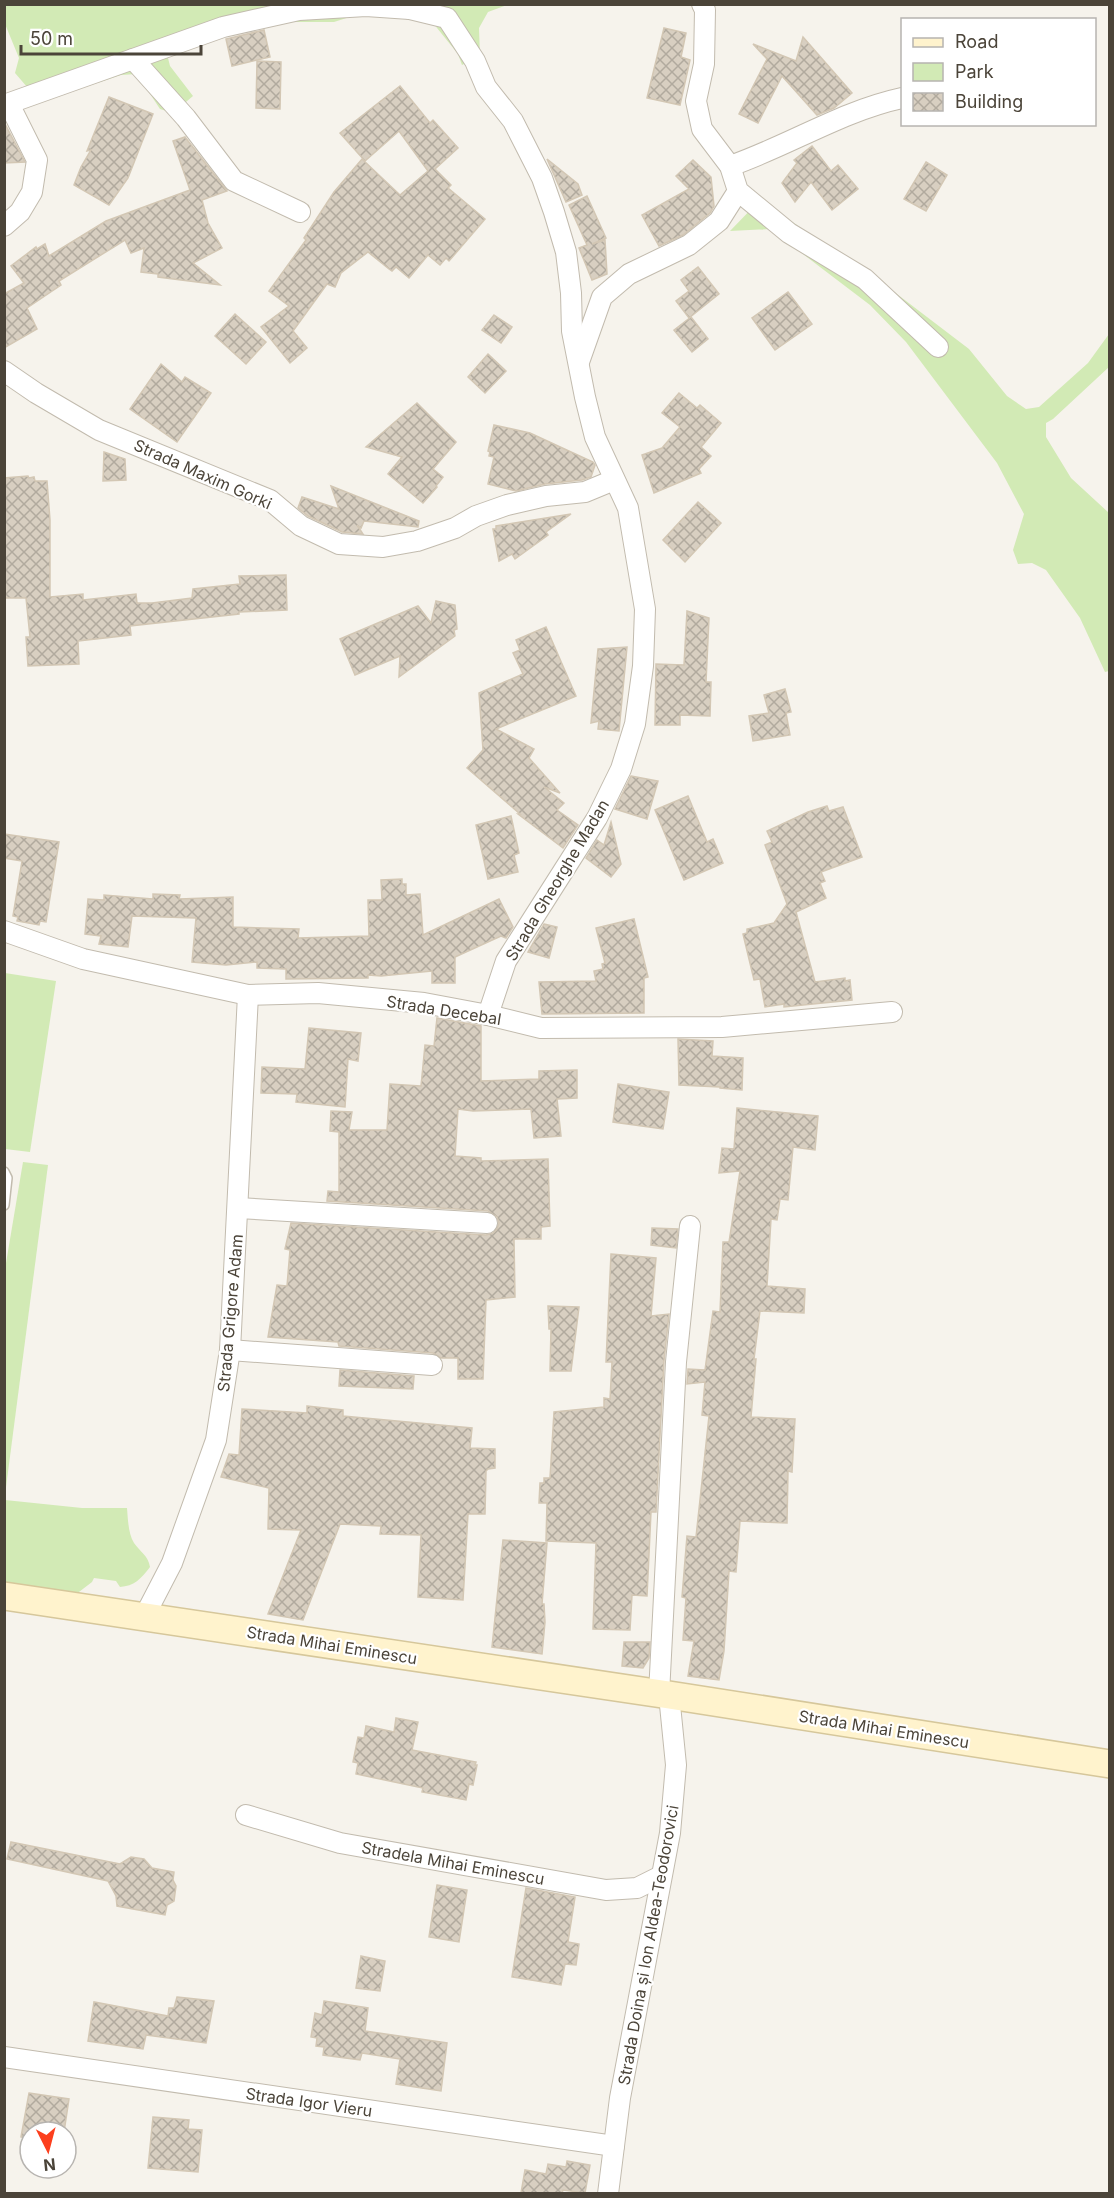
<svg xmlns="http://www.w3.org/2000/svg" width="1114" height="2198" font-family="Inter,sans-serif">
	<defs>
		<pattern id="building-cross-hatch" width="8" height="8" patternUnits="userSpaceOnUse" patternTransform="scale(1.5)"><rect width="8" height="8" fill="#d8cfc1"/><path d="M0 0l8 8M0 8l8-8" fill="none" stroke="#b1aa9e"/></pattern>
	</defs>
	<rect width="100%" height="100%" fill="#f6f3ec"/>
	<g fill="#d2eab5">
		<path d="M 4,5 L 507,5 L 488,12 L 479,28 L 480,56 L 462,65 L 458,54 L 433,23 L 414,19 L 359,14 L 334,22 L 282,22 L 250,26 L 167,54 L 170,66 L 193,96 L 173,113 L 160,109 L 137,74 L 121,75 L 40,102 L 15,73 L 19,58 L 5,24 Z"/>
		<path d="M 760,200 L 889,288 L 969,349 L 1007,396 L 1026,409 L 1039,407 L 1088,363 L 1109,334 L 1109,367 L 1053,419 L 1046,423 L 1046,437 L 1071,478 L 1109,513 L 1109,671 L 1105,672 L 1080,618 L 1046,570 L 1032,563 L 1018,564 L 1013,550 L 1024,514 L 997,463 L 906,342 L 870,305 L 770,229 L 730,231 Z"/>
		<path d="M 5,973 L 56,981 L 30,1152 L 5,1149 Z"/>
		<path d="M 23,1162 L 48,1165 L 5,1495 L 5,1269 Z"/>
		<path d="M 5,1500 L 82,1508 L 127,1508 C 128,1519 128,1533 134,1543 C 140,1552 148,1555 150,1567 C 141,1579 134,1586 120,1587 L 116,1581 L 94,1578 L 92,1582 L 75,1595 L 5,1585 Z"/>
	</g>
	<g fill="url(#building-cross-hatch)" stroke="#d3c7b4" stroke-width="1.5">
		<path d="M 664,28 L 686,33 L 681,57 L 690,60 L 680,105 L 647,98 Z"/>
		<path d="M 264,30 L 270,57 L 232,66 L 226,39 Z"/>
		<path d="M 803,37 L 852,93 L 834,108 L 817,115 L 782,76 L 758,123 L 739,114 L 767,59 L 753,44 L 796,61 Z"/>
		<path d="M 257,61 L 281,62 L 280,109 L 256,108 Z"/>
		<path d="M 400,86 L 430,123 L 433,120 L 458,148 L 435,169 L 451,185 L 448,188 L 485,219 L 449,261 L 446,258 L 440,265 L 428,255 L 409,278 L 396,267 L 392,271 L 389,269 L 368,252 L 341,273 L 335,287 L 327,284 L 293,331 L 307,348 L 290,363 L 261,327 L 289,306 L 269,291 L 306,240 L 304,238 L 334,192 L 362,159 L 400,195 L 428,171 L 399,131 L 365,161 L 340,133 Z"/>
		<path d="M 109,97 L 153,114 L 128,178 L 109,205 L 74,185 L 81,167 L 91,150 L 87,151 Z"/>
		<path d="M 4,124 L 5,124 L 25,162 L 4,163 Z"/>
		<path d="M 185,137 L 227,191 L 202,200 L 208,223 L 222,248 L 193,263 L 220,285 L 158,277 L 158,274 L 141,272 L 144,248 L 131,253 L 125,240 L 59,281 L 61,285 L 27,308 L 37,329 L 4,348 L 4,294 L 24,283 L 11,266 L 36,247 L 37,249 L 45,244 L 49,256 L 106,221 L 190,190 L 173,141 Z"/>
		<path d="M 812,146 L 831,171 L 838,165 L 858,189 L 832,210 L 811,182 L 795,202 L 782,183 L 797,163 L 794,160 Z"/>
		<path d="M 547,159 L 578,184 L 582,195 L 566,202 Z"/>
		<path d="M 693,160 L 711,177 L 714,206 L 710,213 L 683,235 L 659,246 L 642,215 L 689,189 L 676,176 Z"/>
		<path d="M 926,162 L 947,175 L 926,211 L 904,199 Z"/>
		<path d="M 587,196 L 606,238 L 592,244 L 605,240 L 607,274 L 592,280 L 579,248 L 587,245 L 569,205 Z"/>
		<path d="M 698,267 L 719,294 L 689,318 L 676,301 L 689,291 L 681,280 Z"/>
		<path d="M 788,292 L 812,324 L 775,350 L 752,318 Z"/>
		<path d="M 235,314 L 266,342 L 246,364 L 215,336 Z"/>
		<path d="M 494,315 L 512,327 L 501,343 L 482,330 Z"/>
		<path d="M 691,317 L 708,339 L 692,352 L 674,330 Z"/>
		<path d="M 488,354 L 506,371 L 485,393 L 468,377 Z"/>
		<path d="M 161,364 L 182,382 L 185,377 L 211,393 L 177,442 L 130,409 Z"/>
		<path d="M 679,393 L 697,408 L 700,405 L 721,423 L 701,447 L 711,456 L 699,469 L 701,473 L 654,493 L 642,455 L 662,448 L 680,427 L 662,413 Z"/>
		<path d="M 417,403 L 456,442 L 433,469 L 443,477 L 436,486 L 437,487 L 423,503 L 388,474 L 402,457 L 366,447 Z"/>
		<path d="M 494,425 L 530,433 L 593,462 L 595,465 L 591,477 L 582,480 L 545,484 L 516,491 L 488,484 L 494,457 L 489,456 L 490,452 L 488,451 Z"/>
		<path d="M 104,452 L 125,459 L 126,480 L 103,481 Z"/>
		<path d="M 28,476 L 29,478 L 34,477 L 35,481 L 47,481 L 50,520 L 50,597 L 83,594 L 83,600 L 136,594 L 137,603 L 152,603 L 192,598 L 193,589 L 240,584 L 239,576 L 286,575 L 287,610 L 239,612 L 239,614 L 130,626 L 131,635 L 78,641 L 79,664 L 28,666 L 26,637 L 30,637 L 26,598 L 4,598 L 4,478 Z"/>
		<path d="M 331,486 L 419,521 L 418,527 L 364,521 L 361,528 L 357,525 L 363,534 L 342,532 L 308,516 L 298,508 L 302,497 L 339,509 Z"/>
		<path d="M 698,502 L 721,523 L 685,562 L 663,540 Z"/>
		<path d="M 571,514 L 546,532 L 548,535 L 515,559 L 512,554 L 499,561 L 493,529 L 496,529 L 496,526 Z"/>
		<path d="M 436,601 L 455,605 L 457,629 L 454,630 L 455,636 L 399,677 L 400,656 L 355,675 L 340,639 L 418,606 L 431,623 Z"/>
		<path d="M 687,611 L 709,618 L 706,682 L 711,682 L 710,716 L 680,715 L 680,725 L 655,725 L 656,664 L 684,665 Z"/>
		<path d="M 546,627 L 576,696 L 496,729 L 534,749 L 529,758 L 560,793 L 544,787 L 564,803 L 557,810 L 578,825 L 563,848 L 518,814 L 520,814 L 467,768 L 483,750 L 479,693 L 523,674 L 513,653 L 520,650 L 516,640 Z"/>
		<path d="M 627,647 L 619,731 L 598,729 L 599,721 L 591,723 L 598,649 Z"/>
		<path d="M 785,689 L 791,712 L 786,713 L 790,735 L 753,741 L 749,716 L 769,713 L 764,695 Z"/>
		<path d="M 631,776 L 658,781 L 647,819 L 615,809 Z"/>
		<path d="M 688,796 L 707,842 L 713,839 L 723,863 L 684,880 L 655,810 Z"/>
		<path d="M 827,806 L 829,811 L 843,807 L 862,857 L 821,872 L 825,881 L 820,883 L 826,898 L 796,912 L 815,982 L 845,978 L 845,981 L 850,980 L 852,1000 L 784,1007 L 784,1004 L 765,1007 L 760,979 L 754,980 L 743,934 L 747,933 L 747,929 L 774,923 L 787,904 L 765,845 L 772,842 L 767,831 L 808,812 Z"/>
		<path d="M 511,816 L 519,853 L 514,855 L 518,872 L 488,879 L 476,825 Z"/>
		<path d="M 611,822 L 621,864 L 611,877 L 586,858 L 597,840 L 604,845 Z"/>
		<path d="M 4,834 L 59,842 L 46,922 L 40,921 L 39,925 L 17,921 L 18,917 L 13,916 L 22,861 L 4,858 Z"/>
		<path d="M 402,879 L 402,884 L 406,884 L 406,895 L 420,894 L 423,935 L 499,899 L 513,927 L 506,938 L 501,936 L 455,957 L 455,983 L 432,983 L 432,971 L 381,976 L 368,975 L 368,978 L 286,979 L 286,969 L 257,968 L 257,962 L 226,965 L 192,962 L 196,918 L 132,916 L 128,947 L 99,944 L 101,936 L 85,934 L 88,899 L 104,900 L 104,895 L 153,899 L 153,894 L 180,895 L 179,899 L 233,897 L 233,927 L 299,929 L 298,938 L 369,936 L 368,900 L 382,900 L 381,880 Z"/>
		<path d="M 634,919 L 648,977 L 644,978 L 644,1013 L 542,1014 L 539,982 L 596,981 L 594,971 L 603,969 L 602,964 L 605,963 L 596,928 Z"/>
		<path d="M 544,924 L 557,927 L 549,958 L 528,952 Z"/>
		<path d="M 437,1018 L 481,1026 L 481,1081 L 539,1079 L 539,1071 L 577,1070 L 577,1098 L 557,1099 L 561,1136 L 534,1138 L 531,1109 L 473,1111 L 458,1109 L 455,1156 L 481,1158 L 481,1161 L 548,1159 L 550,1226 L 541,1227 L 541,1239 L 514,1239 L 515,1297 L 486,1300 L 483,1379 L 458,1379 L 458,1358 L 441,1358 L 433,1353 L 339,1346 L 338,1342 L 268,1337 L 277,1285 L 287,1286 L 290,1250 L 285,1249 L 291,1223 L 486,1235 L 493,1233 L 497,1229 L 499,1223 L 497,1217 L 488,1211 L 327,1201 L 328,1191 L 339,1192 L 339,1132 L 330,1131 L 331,1111 L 352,1112 L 349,1130 L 387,1130 L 390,1084 L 421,1086 L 425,1045 L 434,1046 Z"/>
		<path d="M 309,1028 L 361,1033 L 358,1061 L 348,1059 L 345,1107 L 296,1102 L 297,1094 L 261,1093 L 262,1067 L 305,1069 Z"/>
		<path d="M 678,1039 L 713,1041 L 712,1056 L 743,1058 L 742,1090 L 720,1088 L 720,1087 L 679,1085 Z"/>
		<path d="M 618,1084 L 669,1092 L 663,1129 L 613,1122 Z"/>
		<path d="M 737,1108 L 818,1116 L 815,1150 L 793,1147 L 788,1200 L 780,1199 L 777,1220 L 771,1219 L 767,1286 L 805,1289 L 804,1313 L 760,1311 L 754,1359 L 756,1359 L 751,1417 L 795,1419 L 792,1472 L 788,1471 L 787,1523 L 740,1521 L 736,1572 L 729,1571 L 724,1651 L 719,1680 L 688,1676 L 694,1641 L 683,1640 L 686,1598 L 682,1597 L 687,1536 L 696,1537 L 709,1416 L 702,1415 L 705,1382 L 687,1384 L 688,1369 L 705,1370 L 713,1311 L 720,1312 L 723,1242 L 729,1242 L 740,1171 L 719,1173 L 722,1148 L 734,1149 Z"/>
		<path d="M 652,1228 L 678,1229 L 676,1248 L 651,1245 Z"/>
		<path d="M 611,1254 L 656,1258 L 651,1316 L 669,1314 L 664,1361 L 656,1512 L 651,1512 L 647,1596 L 632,1595 L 630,1630 L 593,1629 L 596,1543 L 546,1541 L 547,1503 L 539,1503 L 540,1483 L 544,1483 L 544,1478 L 550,1478 L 554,1412 L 604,1407 L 604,1398 L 610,1399 L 612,1362 L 606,1362 Z"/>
		<path d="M 548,1306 L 579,1307 L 571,1371 L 550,1371 L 551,1329 L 549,1329 Z"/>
		<path d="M 340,1370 L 414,1376 L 413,1389 L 339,1386 Z"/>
		<path d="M 307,1406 L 343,1410 L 343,1416 L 472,1428 L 470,1448 L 495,1449 L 495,1468 L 488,1469 L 486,1471 L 485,1514 L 468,1514 L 463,1600 L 418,1597 L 421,1535 L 380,1534 L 381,1526 L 340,1524 L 303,1620 L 268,1614 L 301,1530 L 268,1529 L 269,1488 L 221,1477 L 229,1454 L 239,1455 L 242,1409 L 307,1413 Z"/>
		<path d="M 503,1540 L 547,1543 L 542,1604 L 544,1604 L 545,1622 L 542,1654 L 492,1647 Z"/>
		<path d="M 624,1642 L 650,1642 L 649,1658 L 643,1668 L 622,1666 Z"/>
		<path d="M 396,1718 L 418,1722 L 412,1750 L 476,1762 L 475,1765 L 477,1765 L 473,1785 L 469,1784 L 466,1800 L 422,1792 L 423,1788 L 356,1774 L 358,1763 L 353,1762 L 358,1737 L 364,1738 L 366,1726 L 394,1732 Z"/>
		<path d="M 11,1842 L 120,1864 L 131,1857 L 144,1859 L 152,1868 L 174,1872 L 173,1880 L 176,1886 L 174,1901 L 167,1905 L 165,1915 L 117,1906 L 116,1896 L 108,1881 L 7,1859 Z"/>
		<path d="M 437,1885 L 467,1890 L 459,1942 L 429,1937 Z"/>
		<path d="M 526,1888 L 575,1897 L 568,1942 L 579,1944 L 576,1965 L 565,1964 L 561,1985 L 512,1977 Z"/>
		<path d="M 361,1956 L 385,1961 L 380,1991 L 356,1988 Z"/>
		<path d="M 177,1997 L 214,2001 L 206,2043 L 146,2035 L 143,2049 L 88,2041 L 94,2002 L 168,2016 L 169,2008 L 174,2008 Z"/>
		<path d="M 324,2001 L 368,2008 L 365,2031 L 447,2043 L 441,2091 L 396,2084 L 400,2059 L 362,2053 L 360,2060 L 323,2055 L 324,2047 L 316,2046 L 317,2038 L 311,2037 L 315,2013 L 322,2015 Z"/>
		<path d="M 29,2093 L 69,2099 L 64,2132 L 30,2132 L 30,2139 L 21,2137 Z"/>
		<path d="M 153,2117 L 189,2120 L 188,2129 L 202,2130 L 198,2172 L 148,2168 Z"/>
		<path d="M 567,2161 L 590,2165 L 585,2193 L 563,2190 L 562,2193 L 521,2193 L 525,2170 L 546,2174 L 548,2164 L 566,2167 Z"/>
	</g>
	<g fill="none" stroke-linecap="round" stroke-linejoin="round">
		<defs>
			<path id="lane" d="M 4,1172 L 7,1178 L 4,1205"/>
			<g id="street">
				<path d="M 702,4 L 705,10 L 704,64 L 696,101 L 702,129 L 730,166 L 738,191 L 789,233 L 865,279 L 938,347"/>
				<path d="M 410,9 L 447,18 L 475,61 L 486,87 L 513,121 L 542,178 L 554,212 L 566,252 L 571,293 L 572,331 L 585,397 L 595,437 L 628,508 L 645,609 L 643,666 L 635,724 L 621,769 L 597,818 L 506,961 L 488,1015"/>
				<path d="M 133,59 L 186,118 L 234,181 L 300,212"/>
				<path d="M 4,105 L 223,27 L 299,10 L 366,6 L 410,9 L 421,6"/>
				<path d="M 730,166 C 788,146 842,111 902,98"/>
				<path d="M 4,226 L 20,212 L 32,192 L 37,160 L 9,104"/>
				<path d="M 579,362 L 602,297 L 629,274 L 689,245 L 719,221 L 738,191"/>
				<path d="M 4,371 L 36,393 L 99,430 L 270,500 L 301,526 L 339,544 L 383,547 L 417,541 L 455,528 L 476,516 L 507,505 L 546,496 L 585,492 L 614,480"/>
				<path d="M 4,931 L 83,959 L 248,995 L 318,993 L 424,1003 L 488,1015 L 541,1028 L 722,1027 L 892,1012"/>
				<path d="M 238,1208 L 487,1223"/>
				<path d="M 230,1350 L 432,1365"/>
				<path d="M 144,1617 L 172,1563 L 216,1440 L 230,1350 L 248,995"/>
				<path d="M 659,1694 L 676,1362 L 690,1226"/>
				<path d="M 246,1815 L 340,1843 L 606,1890 L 637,1888 L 661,1876"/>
				<path d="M 4,2057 L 614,2146"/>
				<path d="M 608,2194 L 620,2098 L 670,1833 L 676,1765 L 669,1695"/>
			</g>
			<path id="secondary" d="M 4,1596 L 669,1695 L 1110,1764"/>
		</defs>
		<use href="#lane" stroke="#c2bbae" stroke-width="12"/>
		<use href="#street" stroke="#c2bbae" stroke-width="22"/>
		<use href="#secondary" stroke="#d6c79b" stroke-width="30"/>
		<use href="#lane" stroke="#fff" stroke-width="9"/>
		<use href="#street" stroke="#fff" stroke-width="20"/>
		<use href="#secondary" stroke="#fff3cd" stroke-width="27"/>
	</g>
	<g text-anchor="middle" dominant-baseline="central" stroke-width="4.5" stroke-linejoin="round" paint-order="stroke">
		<g font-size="16" fill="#4b4439" stroke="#fff">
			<text transform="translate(203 474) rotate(24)">Strada Maxim Gorki</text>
			<text transform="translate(557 880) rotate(-59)">Strada Gheorghe Madan</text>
			<text transform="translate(444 1010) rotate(9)">Strada Decebal</text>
			<text transform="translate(230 1313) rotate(-85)">Strada Grigore Adam</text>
			<text transform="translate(332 1645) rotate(9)">Strada Mihai Eminescu</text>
			<text transform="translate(884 1729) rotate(9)">Strada Mihai Eminescu</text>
			<text transform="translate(453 1863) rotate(10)">Stradela Mihai Eminescu</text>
			<text transform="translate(648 1945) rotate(-80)">Strada Doina și Ion Aldea-Teodorovici</text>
			<text transform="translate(309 2102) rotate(8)">Strada Igor Vieru</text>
		</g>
	</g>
	<rect width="1114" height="2198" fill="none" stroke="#4b4439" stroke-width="12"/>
	<rect x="901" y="18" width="195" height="108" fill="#ffffff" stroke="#b7b4b0" stroke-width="1.5"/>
	<rect x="913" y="38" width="30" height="9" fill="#fff3cd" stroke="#b7b4b0" stroke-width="1.5"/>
	<text x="955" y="48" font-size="18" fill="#4b4439">Road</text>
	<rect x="913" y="63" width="30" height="18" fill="#d2eab5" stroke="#b7b4b0" stroke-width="1.5"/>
	<text x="955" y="78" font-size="18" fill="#4b4439">Park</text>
	<rect x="913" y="93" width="30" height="18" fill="url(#building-cross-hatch)" stroke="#b7b4b0" stroke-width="1.5"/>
	<text x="955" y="108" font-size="18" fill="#4b4439">Building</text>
	<g transform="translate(48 2150) rotate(174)"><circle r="28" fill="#ffffff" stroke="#b7b4b0" stroke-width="1.5"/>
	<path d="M0-4.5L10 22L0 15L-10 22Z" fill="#fc3f1d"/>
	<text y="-9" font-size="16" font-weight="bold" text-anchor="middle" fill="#4b4439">N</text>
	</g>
	<path d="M21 45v9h180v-9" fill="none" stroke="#4b4439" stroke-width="3"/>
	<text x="30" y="45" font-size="18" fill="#4b4439" stroke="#ffffff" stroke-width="4.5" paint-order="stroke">50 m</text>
</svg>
